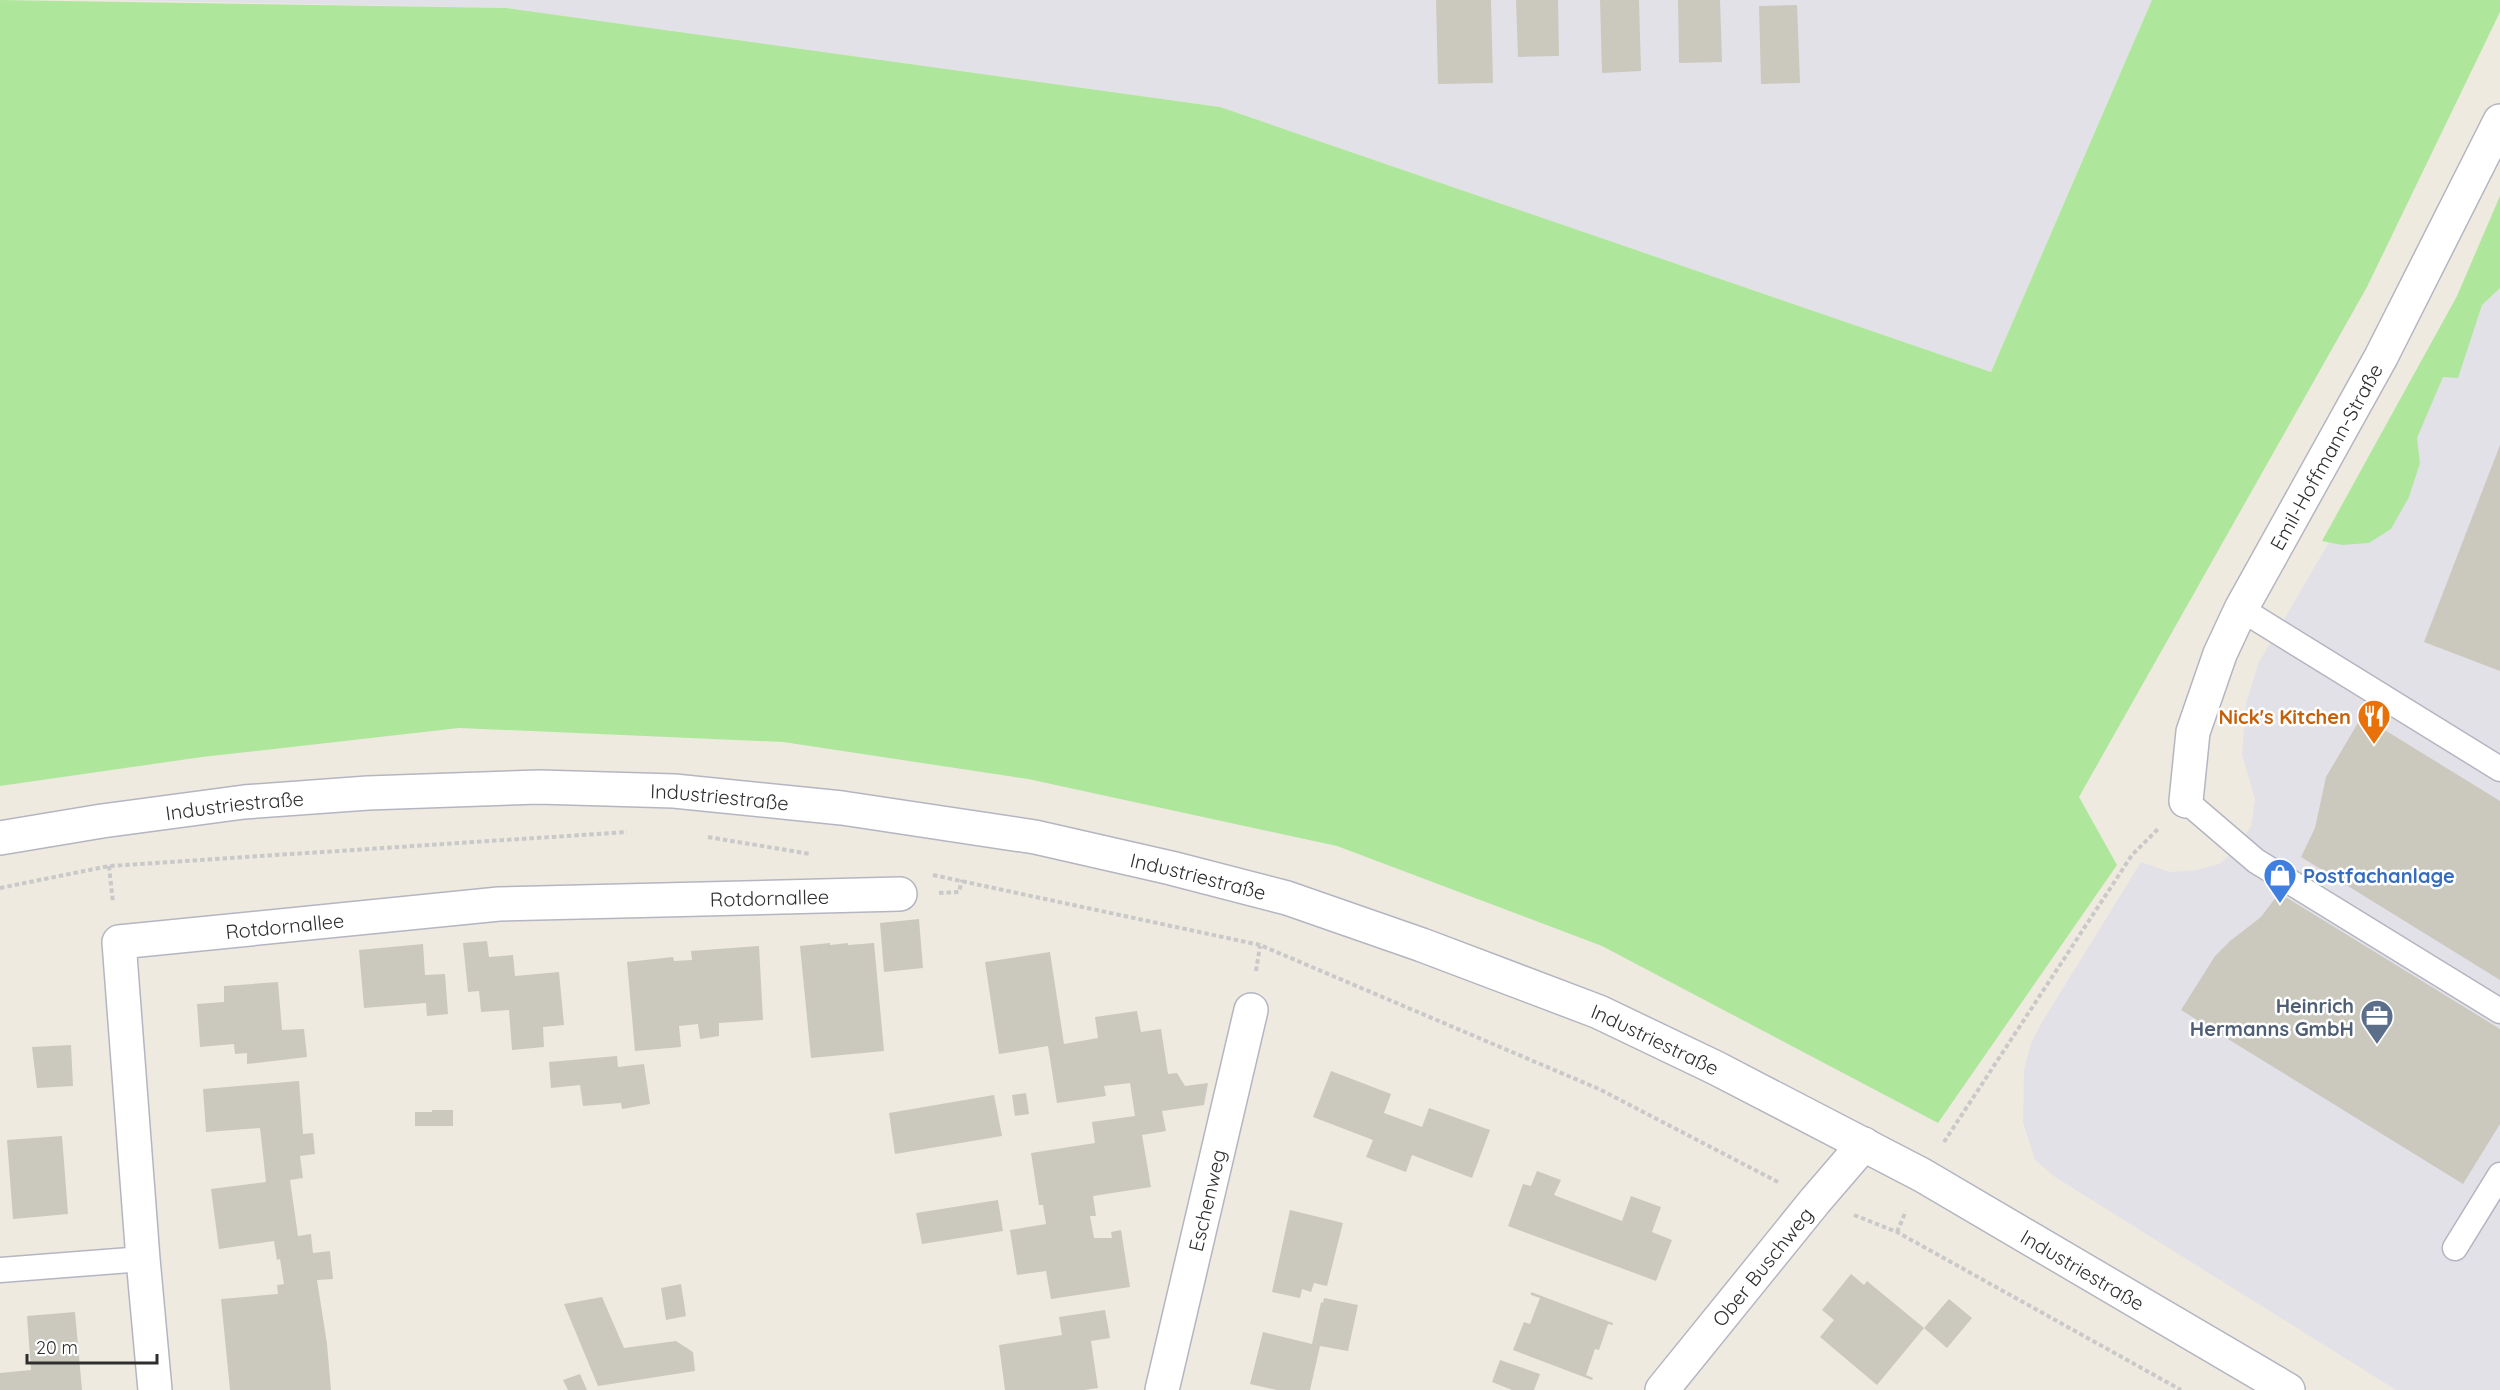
<svg xmlns="http://www.w3.org/2000/svg" width="2500" height="1390" font-family="Quicksand,sans-serif">
	<rect width="100%" height="100%" fill="#efeae0"/>
	<g fill="#e3e1e8">
		<path d="M 107,0 L 2152,0 L 1991,372 L 1220,107 L 507,8 Z"/>
		<path d="M 2500,212 L 2500,1390 L 2396,1390 L 2055,1177 L 2035,1160 L 2028,1138 L 2023,1122 L 2024,1070 L 2031,1043 L 2042,1022 L 2141,862 L 2170,872 L 2196,870 L 2219,864 L 2237,849 L 2251,826 L 2255,799 L 2242,755 L 2246,703 L 2259,662 L 2328,544 L 2468,283 Z"/>
	</g>
	<g fill="#aee79c">
		<path d="M 0,0 L 507,8 L 1220,107 L 1991,372 L 2152,0 L 2500,0 L 2500,12 L 2367,287 L 2079,797 L 2117,865 L 1938,1123 L 1602,946 L 1337,846 L 1028,779 L 783,742 L 459,728 L 202,757 L 0,786 Z"/>
		<path d="M 2500,196 L 2500,288 L 2482,305 L 2458,378 L 2443,377 L 2417,438 L 2420,463 L 2409,497 L 2391,529 L 2369,543 L 2342,545 L 2322,541 L 2457,296 Z"/>
	</g>
	<g fill="#cbc8be">
		<path d="M 1436,0 L 1491,0 L 1493,83 L 1438,84 Z"/>
		<path d="M 1516,0 L 1558,0 L 1559,56 L 1518,57 Z"/>
		<path d="M 1600,0 L 1639,0 L 1641,71 L 1602,73 Z"/>
		<path d="M 1678,0 L 1720,0 L 1722,62 L 1679,63 Z"/>
		<path d="M 1797,5 L 1800,83 L 1761,84 L 1759,6 Z"/>
		<path d="M 2500,445 L 2500,671 L 2424,642 Z"/>
		<path d="M 2362,716 L 2500,801 L 2500,980 L 2301,857 L 2315,828 L 2326,777 Z"/>
		<path d="M 2279,893 L 2500,1029 L 2500,1124 L 2463,1184 L 2181,1010 L 2215,956 L 2230,941 L 2261,917 Z"/>
		<path d="M 919,919 L 923,968 L 884,972 L 880,923 Z"/>
		<path d="M 487,941 L 489,957 L 513,955 L 515,976 L 559,972 L 564,1025 L 543,1027 L 544,1047 L 512,1050 L 509,1010 L 481,1012 L 479,991 L 468,992 L 463,943 Z"/>
		<path d="M 830,943 L 830,945 L 848,943 L 848,945 L 874,943 L 884,1051 L 811,1058 L 800,946 Z"/>
		<path d="M 423,944 L 425,975 L 445,974 L 448,1014 L 427,1016 L 426,1003 L 364,1008 L 359,950 Z"/>
		<path d="M 759,946 L 763,1020 L 719,1023 L 719,1036 L 700,1039 L 698,1024 L 679,1026 L 681,1047 L 635,1051 L 627,962 L 673,957 L 674,961 L 692,960 L 691,951 Z"/>
		<path d="M 1050,952 L 1064,1044 L 1098,1038 L 1095,1017 L 1137,1011 L 1141,1032 L 1161,1029 L 1168,1074 L 1177,1073 L 1185,1086 L 1208,1083 L 1204,1105 L 1162,1111 L 1166,1131 L 1142,1135 L 1151,1187 L 1093,1196 L 1096,1216 L 1090,1216 L 1094,1238 L 1112,1238 L 1111,1232 L 1121,1230 L 1130,1287 L 1051,1299 L 1046,1271 L 1017,1275 L 1010,1230 L 1046,1224 L 1043,1205 L 1039,1205 L 1031,1153 L 1095,1143 L 1092,1122 L 1135,1116 L 1130,1083 L 1104,1086 L 1106,1096 L 1057,1103 L 1048,1046 L 999,1054 L 985,962 Z"/>
		<path d="M 278,982 L 282,1030 L 304,1029 L 307,1057 L 247,1064 L 247,1053 L 235,1054 L 234,1044 L 200,1047 L 197,1004 L 224,1002 L 224,986 Z"/>
		<path d="M 71,1045 L 73,1086 L 37,1088 L 32,1047 Z"/>
		<path d="M 617,1056 L 618,1067 L 644,1064 L 650,1104 L 622,1109 L 621,1103 L 583,1106 L 580,1085 L 551,1088 L 549,1062 Z"/>
		<path d="M 1331,1071 L 1391,1094 L 1384,1113 L 1422,1127 L 1429,1108 L 1490,1130 L 1472,1178 L 1412,1155 L 1406,1172 L 1366,1157 L 1373,1140 L 1313,1117 Z"/>
		<path d="M 299,1081 L 303,1134 L 313,1133 L 315,1154 L 300,1156 L 303,1178 L 290,1180 L 298,1236 L 311,1234 L 313,1253 L 330,1251 L 333,1279 L 317,1280 L 327,1344 L 331,1390 L 230,1390 L 221,1299 L 278,1294 L 277,1285 L 284,1284 L 280,1259 L 277,1260 L 274,1241 L 219,1249 L 211,1189 L 266,1182 L 260,1128 L 206,1132 L 203,1089 Z"/>
		<path d="M 1026,1093 L 1029,1114 L 1015,1116 L 1012,1095 Z"/>
		<path d="M 994,1095 L 1002,1136 L 895,1154 L 889,1113 Z"/>
		<path d="M 432,1110 L 453,1110 L 453,1126 L 415,1126 L 415,1112 L 432,1112 Z"/>
		<path d="M 62,1136 L 68,1214 L 13,1219 L 7,1140 Z"/>
		<path d="M 1537,1171 L 1561,1180 L 1554,1195 L 1622,1221 L 1631,1196 L 1661,1207 L 1652,1232 L 1672,1240 L 1656,1281 L 1508,1226 L 1523,1184 L 1531,1186 Z"/>
		<path d="M 998,1200 L 1003,1231 L 922,1244 L 916,1213 Z"/>
		<path d="M 1290,1210 L 1343,1223 L 1327,1286 L 1314,1283 L 1311,1292 L 1302,1289 L 1300,1298 L 1272,1292 Z"/>
		<path d="M 1851,1274 L 1864,1285 L 1867,1281 L 1924,1328 L 1949,1299 L 1972,1318 L 1947,1348 L 1924,1328 L 1877,1385 L 1820,1337 L 1834,1320 L 1822,1310 Z"/>
		<path d="M 681,1284 L 686,1316 L 666,1320 L 661,1288 Z"/>
		<path d="M 1531,1292 L 1613,1323 L 1613,1325 L 1608,1324 L 1599,1350 L 1595,1349 L 1586,1375 L 1593,1378 L 1592,1380 L 1513,1350 L 1524,1322 L 1530,1324 L 1540,1298 L 1531,1295 Z"/>
		<path d="M 602,1297 L 624,1348 L 676,1341 L 693,1352 L 695,1371 L 598,1386 L 564,1304 Z"/>
		<path d="M 1324,1298 L 1358,1305 L 1348,1351 L 1320,1346 L 1310,1390 L 1277,1390 L 1250,1384 L 1263,1332 L 1312,1344 L 1321,1302 L 1323,1303 Z"/>
		<path d="M 1105,1310 L 1110,1338 L 1091,1341 L 1098,1388 L 1084,1390 L 1005,1390 L 999,1345 L 1062,1335 L 1059,1317 Z"/>
		<path d="M 75,1312 L 82,1390 L 0,1390 L 0,1373 L 31,1370 L 27,1316 Z"/>
		<path d="M 1500,1360 L 1540,1374 L 1534,1390 L 1512,1390 L 1492,1382 Z"/>
		<path d="M 580,1374 L 587,1390 L 568,1390 L 563,1380 Z"/>
	</g>
	<g fill="none" stroke-linecap="round" stroke-linejoin="round">
		<defs>
			<g id="service">
				<path d="M 2241,609 L 2500,769"/>
				<path d="M 2186,801 L 2256,861 L 2500,1011"/>
				<path d="M 2455,1248 L 2500,1175"/>
				<path d="M 0,1270 L 143,1259"/>
			</g>
			<g id="minor">
				<path id="s1" d="M 2186,801 L 2193,732 L 2220,654 L 2241,609 L 2381,357 L 2500,121"/>
				<path id="s2" d="M 155,1390 L 143,1259 L 119,942 L 499,904 L 900,894"/>
				<path id="s3" d="M 1162,1390 L 1251,1010"/>
			</g>
			<g id="tertiary">
				<path id="s4" d="M 1662,1390 L 1815,1201 L 1864,1144"/>
			</g>
			<g id="secondary">
				<path id="s5" d="M 0,838 L 102,821 L 244,802 L 368,793 L 539,787 L 674,791 L 842,808 L 1035,837 L 1171,868 L 1287,898 L 1422,945 L 1599,1012 L 1716,1068 L 1922,1175 L 2288,1390"/>
			</g>
		</defs>
		<use href="#service" stroke="#b4b5c1" stroke-width="27"/>
		<use href="#minor" stroke="#b4b5c1" stroke-width="36"/>
		<use href="#tertiary" stroke="#b4b5c1" stroke-width="36"/>
		<use href="#secondary" stroke="#b4b5c1" stroke-width="36"/>
		<g stroke="#c9c9c9" stroke-width="4" stroke-dasharray="4.5 3" stroke-linecap="butt">
			<path d="M 708,837 L 810,854"/>
			<path d="M 109,866 L 113,903"/>
			<path d="M 933,875 L 1260,945 L 1599,1089 L 1778,1182"/>
			<path d="M 0,888 L 109,866 L 627,832"/>
			<path d="M 939,893 L 959,892 L 962,880"/>
			<path d="M 1256,971 L 1260,946"/>
			<path d="M 1944,1142 L 2132,855 L 2158,829"/>
			<path d="M 1854,1215 L 1897,1232 L 2181,1390"/>
			<path d="M 1897,1232 L 1906,1211"/>
		</g>
		<use href="#service" stroke="#fff" stroke-width="24"/>
		<use href="#minor" stroke="#fff" stroke-width="33"/>
		<use href="#tertiary" stroke="#fff" stroke-width="33"/>
		<use href="#secondary" stroke="#fff" stroke-width="33"/>
	</g>
	<defs>
		<symbol id="restaurant-pin" viewBox="-11 -11 22 30"><path d="M0 17L-7.5 6A9.5 9.5 0 1 1 7.5 6Z" fill="#e8710a" stroke="#fff"/><path d="M-5-6h1v4h1v-4h1v4h1v-4h1v5L-1.5 .5V6h-2V.5L-5-1ZM5-6V6H3V1.5H1.5Q1.5-4 5-6Z" fill="#fff"/></symbol>
		<symbol id="shop-pin" viewBox="-11 -11 22 30"><path d="M0 17L-7.5 6A9.5 9.5 0 1 1 7.5 6Z" fill="#3f7fe0" stroke="#fff"/><path d="M-5-2.5h2.3a2.7 3.5 0 0 1 5.4 0H5L5.5 6h-11ZM-1.5-2.5h3a1.5 2.3 0 0 0-3 0Z" fill="#fff"/></symbol>
		<symbol id="office-pin" viewBox="-11 -11 22 30"><path d="M0 17L-7.5 6A9.5 9.5 0 1 1 7.5 6Z" fill="#5c6f8a" stroke="#fff"/><path d="M-6-3h4V-5.5h4V-3h4V5H-6ZM-1-4.5V-3h2v-1.5ZM-6 0V1H6V0Z" fill="#fff"/></symbol>
	</defs>
	<g fill-rule="evenodd">
		<use href="#restaurant-pin" x="2355" y="697" width="38" height="52"/>
		<use href="#shop-pin" x="2261" y="856" width="38" height="52"/>
		<use href="#office-pin" x="2358" y="997" width="38" height="52"/>
	</g>
	<g text-anchor="middle" dominant-baseline="central" stroke-width="5" stroke-linejoin="round" paint-order="stroke">
		<g font-size="20" fill="#2e2e2e" stroke="#fff">
			<text stroke="none"><textPath href="#s1" startOffset="376">Emil-Hoffmann-Straße</textPath></text>
			<text stroke="none"><textPath href="#s5" startOffset="723">Industriestraße</textPath></text>
			<text stroke="none"><textPath href="#s5" startOffset="237">Industriestraße</textPath></text>
			<text stroke="none"><textPath href="#s5" startOffset="1209">Industriestraße</textPath></text>
			<text stroke="none"><textPath href="#s2" startOffset="1102">Rotdornallee</textPath></text>
			<text stroke="none"><textPath href="#s2" startOffset="616">Rotdornallee</textPath></text>
			<text stroke="none"><textPath href="#s5" startOffset="1695">Industriestraße</textPath></text>
			<text stroke="none"><textPath href="#s3" startOffset="195">Eschenweg</textPath></text>
			<text stroke="none"><textPath href="#s4" startOffset="159">Ober Buschweg</textPath></text>
			<text stroke="none"><textPath href="#s5" startOffset="2181">Industriestraße</textPath></text>
		</g>
		<g font-size="20" font-weight="bold" fill="#c56008" stroke="#fff" text-anchor="end">
			<text x="2351" y="716">Nick's Kitchen</text>
		</g>
		<g font-size="20" font-weight="bold" fill="#366cbe" stroke="#fff" text-anchor="start">
			<text x="2303" y="875">Postfachanlage</text>
		</g>
		<g font-size="20" font-weight="bold" fill="#4e5e75" stroke="#fff" text-anchor="end">
			<text x="2354" y="1005">Heinrich<tspan x="2354" dy="23">Hermanns GmbH</tspan></text>
		</g>
	</g>
	<path d="M27 1354v9h130v-9" fill="none" stroke="#2e2e2e" stroke-width="3"/>
	<text x="36" y="1354" font-size="18" fill="#2e2e2e" stroke="#ffffff" stroke-width="4.5" paint-order="stroke">20 m</text>
</svg>
